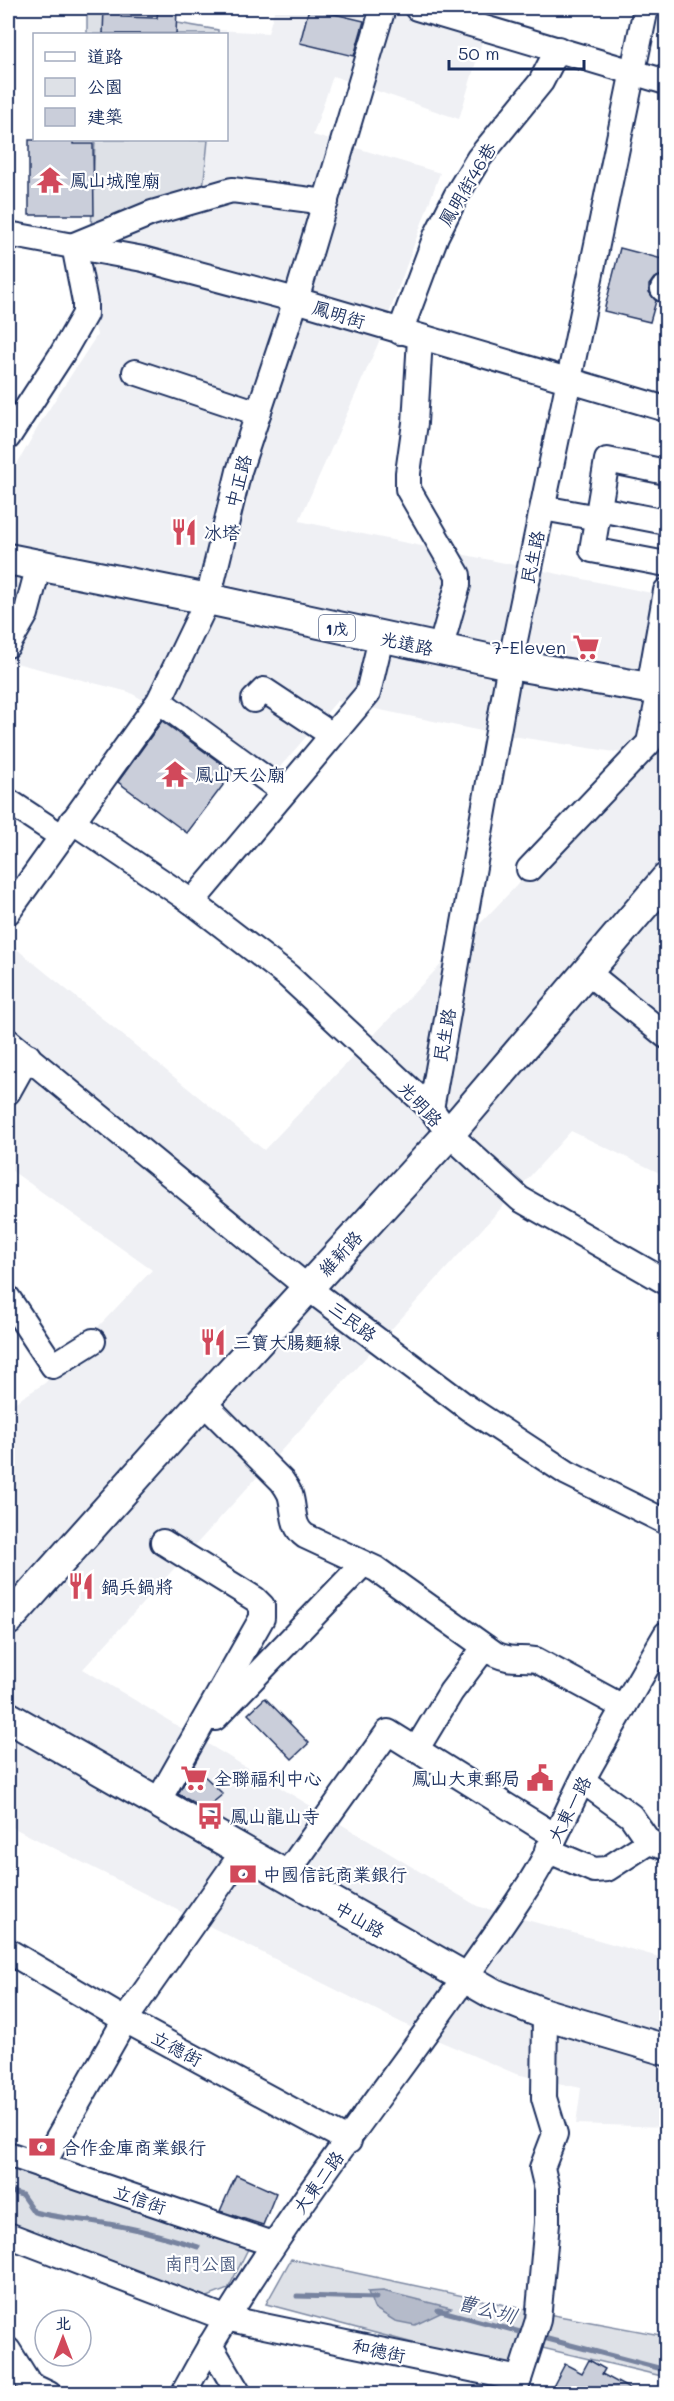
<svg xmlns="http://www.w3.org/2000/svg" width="674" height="2401" font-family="Mali,'LXGW WenKai TC',sans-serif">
	<rect width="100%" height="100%" fill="#fff"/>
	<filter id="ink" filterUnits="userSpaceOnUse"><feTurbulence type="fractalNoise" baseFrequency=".0167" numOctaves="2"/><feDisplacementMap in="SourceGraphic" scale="12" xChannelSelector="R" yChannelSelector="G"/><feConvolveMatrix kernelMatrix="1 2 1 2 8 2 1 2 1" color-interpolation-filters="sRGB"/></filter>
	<g filter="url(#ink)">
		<path fill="#eff0f4" d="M 275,8 L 492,8 L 459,119 L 333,76 L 313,135 L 440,173 L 378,344 L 299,521 L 666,596 L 666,1176 L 571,1131 L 83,1669 L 477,1906 L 666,1959 L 666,2127 L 576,2124 L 581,2088 L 516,2074 L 430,2037 L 8,1825 L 8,1407 L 45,1383 L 152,1270 L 8,1168 L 8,942 L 264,1150 L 640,756 L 486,732 L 337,701 L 274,774 L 129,692 L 8,661 L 8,480 L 42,420 L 97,335 L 82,262 L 91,231 L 203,189 L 208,140 L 226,140 L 226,34 L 218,34 L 218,30 L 268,33 Z"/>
		<g fill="#dee1e7" stroke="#7c88a2" stroke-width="1.5">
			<path d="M 87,8 L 172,8 L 172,22 L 218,30 L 218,34 L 87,34 Z"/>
			<path d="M 95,140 L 208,140 L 203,189 L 91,231 Z"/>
			<path d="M 8,2162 L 249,2247 L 228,2289 L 205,2298 L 44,2236 L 8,2224 Z"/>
			<path d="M 291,2259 L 533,2311 L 515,2370 L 266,2304 Z"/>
			<path d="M 548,2314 L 666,2336 L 666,2377 L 538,2347 Z"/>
		</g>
		<path fill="#b5bbca" stroke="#77839f" stroke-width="1.5" d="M 383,2291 L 451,2308 L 415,2325 L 395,2321 L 374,2308 L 368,2292 Z"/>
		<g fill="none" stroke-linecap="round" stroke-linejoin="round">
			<g stroke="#77839f" stroke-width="5">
				<path d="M 8,2191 L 22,2195 L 34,2212 C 58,2218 78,2219 103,2223 C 136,2228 167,2237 198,2247"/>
				<path d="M 297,2296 L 376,2298"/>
				<path d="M 438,2310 L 528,2334"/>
				<path d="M 540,2337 L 666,2370"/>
			</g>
		</g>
		<g fill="#caceda" stroke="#1b2f5e" stroke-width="1.5">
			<path d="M 104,8 L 121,8 L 121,17 L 157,18 L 158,8 L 177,8 L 176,34 L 103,34 Z"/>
			<path d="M 309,8 L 364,21 L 354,56 L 300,43 Z"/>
			<path d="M 29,140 L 73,140 L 73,144 L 93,144 L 94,215 L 29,215 Z"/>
			<path d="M 620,248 L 666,260 L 662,275 L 654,278 L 649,285 L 649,292 L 656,301 L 650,322 L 604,311 Z"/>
			<path d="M 162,721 L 233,772 L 187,833 L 118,782 Z"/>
			<path d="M 265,1698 L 309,1743 L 292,1759 L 248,1714 Z"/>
			<path d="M 194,1766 L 223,1794 L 205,1809 L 178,1794 Z"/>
			<path d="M 236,2175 L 276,2193 L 263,2225 L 220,2211 Z"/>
			<path d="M 589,2360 L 605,2369 L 602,2374 L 639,2394 L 549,2394 L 565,2364 L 582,2373 Z"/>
		</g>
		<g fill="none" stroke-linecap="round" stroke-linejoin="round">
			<defs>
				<g id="minor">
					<path d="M 417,8 L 666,82"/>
					<path d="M 8,234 L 143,259 L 296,300 L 666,409"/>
					<path d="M 663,289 L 666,290"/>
					<path d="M 400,332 L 436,236 L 456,196 L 479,158 L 541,82 L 558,49"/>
					<path d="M 420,338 L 415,423 L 408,473 L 408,489 L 458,575 L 458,585 L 440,650"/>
					<path d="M 135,372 L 258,413"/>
					<path d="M 8,437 L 62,354 L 85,314 L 85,302 L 74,245 L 152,213 L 232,190 L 326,202"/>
					<path d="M 666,472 L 607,460 L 592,550 L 666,564"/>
					<path d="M 543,508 L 598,518"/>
					<path d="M 599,509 L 666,522"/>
					<path d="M 8,645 L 26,614 L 39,565"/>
					<path d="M 649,688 L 666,591"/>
					<path d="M 254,700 L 264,690 L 332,735"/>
					<path d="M 159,701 L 284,792"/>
					<path d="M 8,801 L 61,836"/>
					<path d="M 72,821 L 192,902 L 288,976 L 431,1109 L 449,1134 L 520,1199 L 666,1282"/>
					<path d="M 529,869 L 649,743 L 660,690"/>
					<path d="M 192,902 L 368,693 L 381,638"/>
					<path d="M 8,912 L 159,701 L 208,599 L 239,471 L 296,300 L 383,8"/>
					<path d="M 587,972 L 666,1036"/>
					<path d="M 8,1041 L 308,1288 L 468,1408 L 567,1473 L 666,1522"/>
					<path d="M 8,1092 L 28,1056"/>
					<path d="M 431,1109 L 510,664 L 646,8"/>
					<path d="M 8,1298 L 53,1366 L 93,1341"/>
					<path d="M 203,1402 L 282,1481 C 285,1485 288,1490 290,1494 C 295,1509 291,1526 305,1536 L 376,1569 L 495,1654 C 513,1662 518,1657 536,1660 L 623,1707"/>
					<path d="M 215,1718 L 363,1564"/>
					<path d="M 416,1750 L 451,1692 L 485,1647"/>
					<path d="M 583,1781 L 631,1816 L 649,1842 L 666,1848"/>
					<path d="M 157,1803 L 262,1618 L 262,1606 L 255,1599 L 163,1542"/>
					<path d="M 547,1850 L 594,1870 L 607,1869 L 649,1842"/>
					<path d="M 285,1876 L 388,1732 L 555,1836"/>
					<path d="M 8,1951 L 125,2020 L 349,2141"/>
					<path d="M 8,2154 L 273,2244"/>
					<path d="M 42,2166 L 125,2020 L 243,1852"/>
					<path d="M 8,2235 L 225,2318 L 519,2379 L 514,2394"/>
					<path d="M 210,2345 L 239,2394"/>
					<path d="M 8,2350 L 30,2385 L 49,2394"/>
					<path d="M 519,2379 L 538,2320 L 547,2223 L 547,2189 L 542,2168 L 555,2134 L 544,2098 L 545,2014"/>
					<path d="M 183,2394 C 279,2215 413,2061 524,1892 C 548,1857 564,1817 583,1779 C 610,1730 638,1682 666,1634"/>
				</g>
				<g id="major">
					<path d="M 8,559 L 208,599 L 510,664 L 666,691"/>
					<path d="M 8,1620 L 203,1402 L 449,1134 L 666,879"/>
					<path d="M 8,1717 L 494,1994 L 545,2014 L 666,2050"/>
				</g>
			</defs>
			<use href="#minor" stroke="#1b2f5e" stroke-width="28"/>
			<use href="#major" stroke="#1b2f5e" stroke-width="34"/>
			<use href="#minor" stroke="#fff" stroke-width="24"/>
			<use href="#major" stroke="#fff" stroke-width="30"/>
		</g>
	</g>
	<defs>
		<symbol id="temple-bare" viewBox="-9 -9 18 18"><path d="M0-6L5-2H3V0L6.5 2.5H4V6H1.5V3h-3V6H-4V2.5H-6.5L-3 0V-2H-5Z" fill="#d1495b" stroke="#fff" stroke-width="2.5" paint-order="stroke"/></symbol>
		<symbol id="restaurant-bare" viewBox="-9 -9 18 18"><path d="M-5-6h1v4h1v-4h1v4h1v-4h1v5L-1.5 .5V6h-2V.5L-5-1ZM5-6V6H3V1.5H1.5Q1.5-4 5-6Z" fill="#d1495b" stroke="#fff" stroke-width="2.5" paint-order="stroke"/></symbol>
		<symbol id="supermarket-bare" viewBox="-9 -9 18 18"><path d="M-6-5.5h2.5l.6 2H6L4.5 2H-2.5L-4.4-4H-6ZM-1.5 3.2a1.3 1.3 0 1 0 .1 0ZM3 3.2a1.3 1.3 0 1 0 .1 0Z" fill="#d1495b" stroke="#fff" stroke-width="2.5" paint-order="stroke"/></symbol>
		<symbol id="civic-bare" viewBox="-9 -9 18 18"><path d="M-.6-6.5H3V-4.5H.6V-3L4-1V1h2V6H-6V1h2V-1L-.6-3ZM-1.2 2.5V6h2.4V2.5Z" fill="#d1495b" stroke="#fff" stroke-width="2.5" paint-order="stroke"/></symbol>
		<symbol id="bus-bare" viewBox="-9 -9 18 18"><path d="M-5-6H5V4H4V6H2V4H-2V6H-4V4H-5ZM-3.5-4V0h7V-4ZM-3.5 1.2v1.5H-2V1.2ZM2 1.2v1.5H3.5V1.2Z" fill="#d1495b" stroke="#fff" stroke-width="2.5" paint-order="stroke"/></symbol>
		<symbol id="bank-bare" viewBox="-9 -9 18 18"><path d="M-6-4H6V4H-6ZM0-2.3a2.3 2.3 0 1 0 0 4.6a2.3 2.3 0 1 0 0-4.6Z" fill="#d1495b" stroke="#fff" stroke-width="2.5" paint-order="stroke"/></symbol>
	</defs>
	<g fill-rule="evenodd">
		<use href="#temple-bare" x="31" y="161" width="38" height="38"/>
		<use href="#restaurant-bare" x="165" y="513" width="38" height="38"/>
		<use href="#supermarket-bare" x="567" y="628" width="38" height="38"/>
		<use href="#temple-bare" x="156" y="755" width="38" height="38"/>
		<use href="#restaurant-bare" x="194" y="1323" width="38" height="38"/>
		<use href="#restaurant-bare" x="62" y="1567" width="38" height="38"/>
		<use href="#supermarket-bare" x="175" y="1759" width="38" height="38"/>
		<use href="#civic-bare" x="521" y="1759" width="38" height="38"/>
		<use href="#bus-bare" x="191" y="1797" width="38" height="38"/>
		<use href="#bank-bare" x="224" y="1855" width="38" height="38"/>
		<use href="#bank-bare" x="23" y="2128" width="38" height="38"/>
	</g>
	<g text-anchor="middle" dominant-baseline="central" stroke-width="4.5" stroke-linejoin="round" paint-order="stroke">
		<rect fill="#fff" stroke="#5f6d8e" stroke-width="1.5" x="319" y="615" width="36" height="26" rx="4.5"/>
		<g font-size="16" font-weight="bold" fill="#1b2f5e">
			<text x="337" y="628">1戊</text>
		</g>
		<g font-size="18" fill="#1b2f5e" stroke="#fff" text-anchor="start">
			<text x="70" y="180">鳳山城隍廟</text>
			<text x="204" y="532">冰塔</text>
			<text x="566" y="647" text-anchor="end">7-Eleven</text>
			<text x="195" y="774">鳳山天公廟</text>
			<text x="233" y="1342">三寶大腸麵線</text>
			<text x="101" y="1586">鍋兵鍋將</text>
			<text x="214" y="1778">全聯福利中心</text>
			<text x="520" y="1778" text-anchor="end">鳳山大東郵局</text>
			<text x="230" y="1816">鳳山龍山寺</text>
			<text x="263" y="1874">中國信託商業銀行</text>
			<text x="62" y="2147">合作金庫商業銀行</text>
		</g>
		<g font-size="18" fill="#1b2f5e" stroke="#fff">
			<text transform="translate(467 184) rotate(-59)">鳳明街46巷</text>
			<text transform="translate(339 314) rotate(17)">鳳明街</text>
			<text transform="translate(238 481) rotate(-75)">中正路</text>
			<text transform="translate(532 557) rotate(-78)">民生路</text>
			<text transform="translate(407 643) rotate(12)">光遠路</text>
			<text transform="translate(444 1035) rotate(-80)">民生路</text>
			<text transform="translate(421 1104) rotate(47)">光明路</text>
			<text transform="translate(340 1253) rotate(-47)">維新路</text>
			<text transform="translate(353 1321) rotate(37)">三民路</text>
			<text transform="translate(569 1809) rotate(-63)">大東一路</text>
			<text transform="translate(360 1919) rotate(30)">中山路</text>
			<text transform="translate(177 2048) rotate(28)">立德街</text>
			<text transform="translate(318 2182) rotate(-54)">大東二路</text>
			<text transform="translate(140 2199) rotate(19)">立信街</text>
			<text transform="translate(379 2350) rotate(12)">和德街</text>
		</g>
		<g font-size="18" fill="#4c5c80" stroke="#fff">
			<text x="201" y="2263">南門公園</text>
		</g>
		<g font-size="20" font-style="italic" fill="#49597e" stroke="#fff">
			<text transform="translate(487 2308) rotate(15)">曹公圳</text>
		</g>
	</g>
	<rect width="674" height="2401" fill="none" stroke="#fff" stroke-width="30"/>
	<rect x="15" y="15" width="644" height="2371" fill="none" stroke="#1b2f5e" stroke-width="2" filter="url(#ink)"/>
	<rect x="33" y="33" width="195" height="108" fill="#ffffff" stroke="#a4acbf" stroke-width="1.5"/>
	<rect x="45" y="52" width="30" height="9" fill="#ffffff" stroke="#a4acbf" stroke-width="1.5"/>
	<text x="87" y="63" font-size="18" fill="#1b2f5e">道路</text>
	<rect x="45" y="78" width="30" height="18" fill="#dee1e7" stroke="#a4acbf" stroke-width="1.5"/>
	<text x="87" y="93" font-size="18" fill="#1b2f5e">公園</text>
	<rect x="45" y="108" width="30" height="18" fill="#caceda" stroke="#a4acbf" stroke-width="1.5"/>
	<text x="87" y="123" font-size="18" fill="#1b2f5e">建築</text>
	<g transform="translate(63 2338)"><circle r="28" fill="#ffffff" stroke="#a4acbf" stroke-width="1.5"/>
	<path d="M0-4.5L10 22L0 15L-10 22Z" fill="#d1495b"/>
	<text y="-9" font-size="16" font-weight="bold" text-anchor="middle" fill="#1b2f5e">北</text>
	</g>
	<path d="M449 60v9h135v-9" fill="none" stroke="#1b2f5e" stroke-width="3"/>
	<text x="458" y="60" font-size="18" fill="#1b2f5e" stroke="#ffffff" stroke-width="4.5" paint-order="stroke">50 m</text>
</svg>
